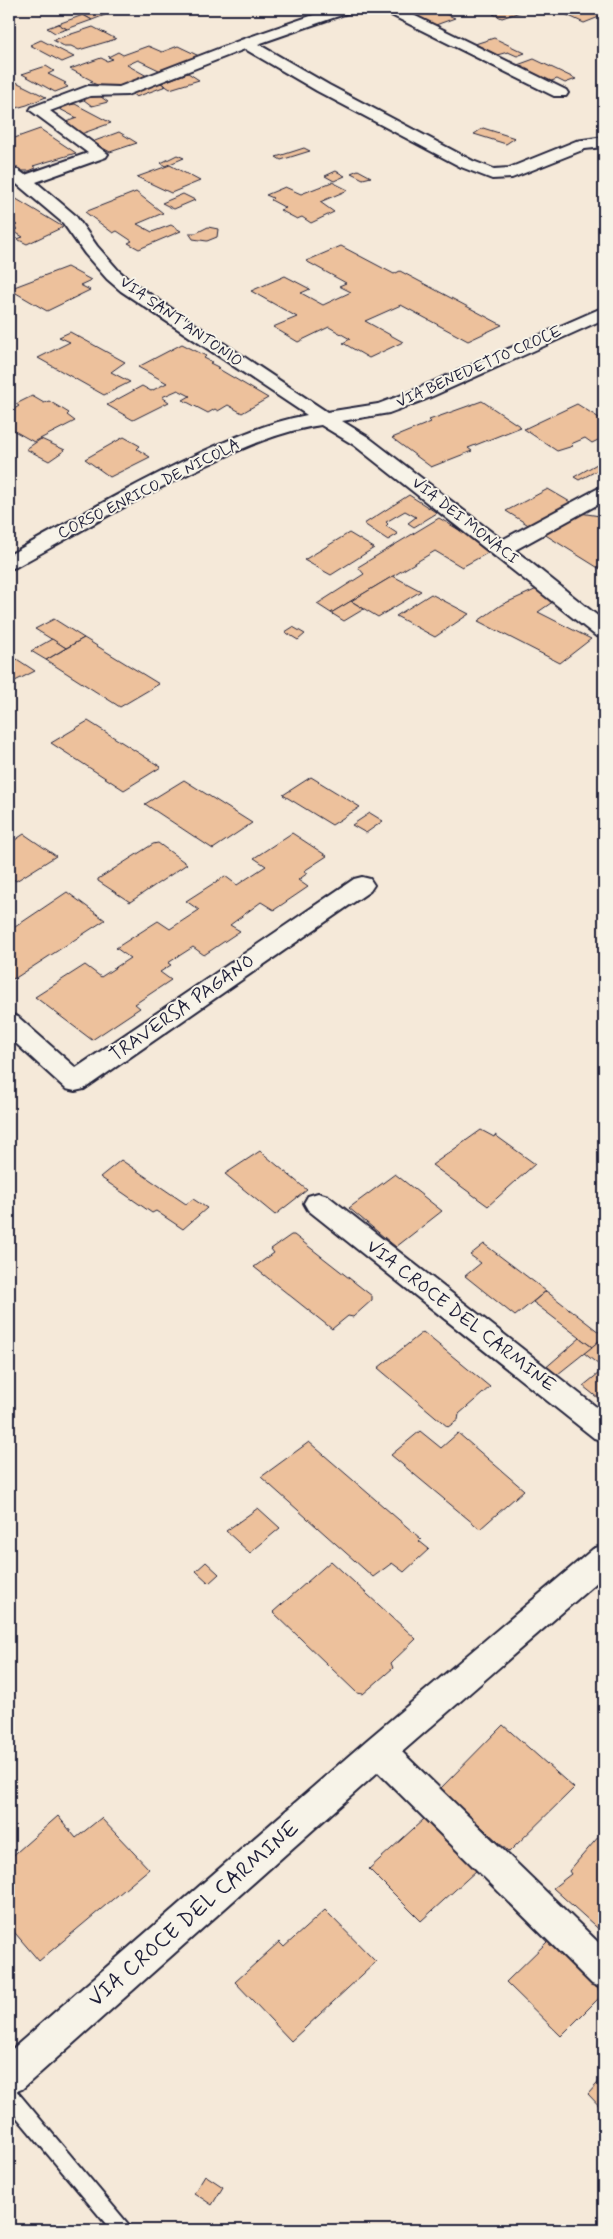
<svg xmlns="http://www.w3.org/2000/svg" width="613" height="2239" font-family="Mynerve,sans-serif">
	<rect width="100%" height="100%" fill="#f5e9d9"/>
	<filter id="ink" filterUnits="userSpaceOnUse"><feTurbulence type="fractalNoise" baseFrequency=".02" numOctaves="2"/><feDisplacementMap in="SourceGraphic" scale="10" xChannelSelector="R" yChannelSelector="G"/><feConvolveMatrix kernelMatrix="1 2 1 2 8 2 1 2 1" color-interpolation-filters="sRGB"/></filter>
	<g filter="url(#ink)">
		<g fill="#edc19c" stroke="#22223b">
			<path d="M 397,9 L 434,9 L 455,18 L 433,26 Z"/>
			<path d="M 505,9 L 529,9 L 502,18 L 493,14 Z"/>
			<path d="M 554,9 L 604,9 L 604,15 L 584,23 Z"/>
			<path d="M 96,11 L 105,15 L 92,20 L 84,15 Z"/>
			<path d="M 83,15 L 92,20 L 67,29 L 58,24 Z"/>
			<path d="M 58,24 L 67,29 L 55,33 L 47,28 Z"/>
			<path d="M 93,27 L 116,39 L 79,50 L 71,46 L 64,46 L 53,40 Z"/>
			<path d="M 494,38 L 525,53 L 517,56 L 508,52 L 497,55 L 475,44 Z"/>
			<path d="M 41,40 L 74,57 L 62,62 L 30,45 Z"/>
			<path d="M 148,46 L 162,52 L 178,46 L 199,56 L 161,71 L 138,60 L 127,65 L 147,76 L 110,90 L 90,82 L 93,81 L 70,69 L 101,58 L 107,61 L 113,59 L 108,57 L 118,52 L 123,55 Z"/>
			<path d="M 534,59 L 576,79 L 565,83 L 557,79 L 546,83 L 512,67 Z"/>
			<path d="M 46,66 L 54,71 L 48,74 L 66,83 L 64,84 L 68,87 L 55,92 L 22,74 Z"/>
			<path d="M 188,73 L 199,80 L 170,89 L 161,83 Z"/>
			<path d="M 155,80 L 166,86 L 136,97 L 129,91 Z"/>
			<path d="M 16,82 L 46,97 L 27,105 L 9,110 L 9,85 Z"/>
			<path d="M 97,94 L 108,102 L 92,106 L 80,97 Z"/>
			<path d="M 75,104 L 111,123 L 81,134 L 63,123 L 77,118 L 56,107 Z"/>
			<path d="M 483,128 L 515,138 L 506,144 L 474,134 Z"/>
			<path d="M 40,129 L 76,153 L 33,166 L 36,168 L 29,171 L 22,171 L 15,166 L 9,165 L 9,140 Z"/>
			<path d="M 119,132 L 137,143 L 110,152 L 92,142 Z"/>
			<path d="M 304,148 L 310,151 L 281,160 L 276,157 Z"/>
			<path d="M 177,155 L 184,158 L 165,166 L 161,163 Z"/>
			<path d="M 170,165 L 200,181 L 171,193 L 137,177 Z"/>
			<path d="M 358,170 L 371,177 L 363,179 L 351,173 Z"/>
			<path d="M 336,171 L 345,176 L 334,181 L 325,176 Z"/>
			<path d="M 332,182 L 348,190 L 320,202 L 334,212 L 311,223 L 302,217 L 297,219 L 280,210 L 286,208 L 271,200 L 273,198 L 266,195 L 285,187 L 301,194 Z"/>
			<path d="M 136,192 L 163,213 L 137,224 L 152,232 L 171,225 L 181,231 L 139,249 L 128,243 L 132,241 L 117,231 L 113,233 L 85,212 Z"/>
			<path d="M 183,194 L 195,200 L 174,209 L 162,203 Z"/>
			<path d="M 13,197 L 63,227 L 27,244 L 17,239 L 23,237 L 13,231 L 18,229 L 14,227 L 17,225 L 12,222 L 9,224 L 9,199 Z"/>
			<path d="M 208,227 L 218,229 L 217,237 L 207,241 L 193,239 L 189,233 L 196,233 Z"/>
			<path d="M 341,246 L 394,274 L 400,271 L 502,325 L 468,341 L 401,305 L 365,321 L 403,342 L 369,358 L 343,343 L 350,339 L 329,327 L 298,342 L 273,327 L 297,317 L 251,291 L 285,276 L 310,289 L 301,293 L 323,305 L 351,292 L 339,286 L 346,283 L 306,261 Z"/>
			<path d="M 67,267 L 91,280 L 80,285 L 90,290 L 47,311 L 9,289 Z"/>
			<path d="M 70,332 L 125,362 L 111,372 L 130,382 L 104,395 L 38,358 L 70,342 L 59,337 Z"/>
			<path d="M 182,344 L 206,356 L 204,358 L 212,362 L 210,363 L 220,368 L 217,368 L 268,398 L 242,413 L 228,405 L 218,411 L 215,409 L 208,413 L 183,400 L 190,396 L 178,390 L 162,397 L 169,402 L 133,420 L 107,405 L 142,386 L 151,391 L 167,383 L 138,367 Z"/>
			<path d="M 32,396 L 44,403 L 49,401 L 69,413 L 67,415 L 75,421 L 34,442 L 9,428 L 9,409 L 11,411 L 19,406 L 16,404 Z"/>
			<path d="M 482,401 L 521,427 L 468,448 L 472,451 L 431,467 L 392,438 L 431,422 L 429,420 Z"/>
			<path d="M 577,404 L 604,421 L 604,437 L 592,443 L 585,438 L 571,444 L 573,446 L 557,451 L 524,429 Z"/>
			<path d="M 124,437 L 140,446 L 137,449 L 150,457 L 110,477 L 85,459 Z"/>
			<path d="M 41,439 L 65,450 L 49,461 L 26,449 Z"/>
			<path d="M 604,460 L 604,470 L 602,468 L 579,480 L 574,477 Z"/>
			<path d="M 548,489 L 572,503 L 530,526 L 506,511 Z"/>
			<path d="M 409,495 L 437,513 L 414,527 L 408,523 L 416,517 L 405,511 L 386,522 L 388,524 L 386,526 L 398,534 L 388,540 L 364,524 Z"/>
			<path d="M 603,508 L 604,566 L 600,569 L 544,534 L 580,513 L 600,516 L 599,511 Z"/>
			<path d="M 439,518 L 493,550 L 462,567 L 435,551 L 331,613 L 317,604 L 364,574 L 358,567 Z"/>
			<path d="M 349,533 L 374,548 L 331,575 L 304,560 Z"/>
			<path d="M 393,576 L 421,591 L 378,617 L 351,601 Z"/>
			<path d="M 537,589 L 554,601 L 538,612 L 591,639 L 560,663 L 478,621 L 501,605 Z"/>
			<path d="M 431,594 L 469,614 L 435,637 L 396,616 Z"/>
			<path d="M 351,601 L 364,609 L 344,621 L 331,613 Z"/>
			<path d="M 54,619 L 84,638 L 66,648 L 35,629 Z"/>
			<path d="M 293,627 L 305,634 L 298,640 L 285,632 Z"/>
			<path d="M 84,638 L 159,684 L 120,707 L 46,660 Z"/>
			<path d="M 52,639 L 66,648 L 46,660 L 31,651 Z"/>
			<path d="M 9,654 L 35,671 L 9,684 Z"/>
			<path d="M 88,721 L 161,767 L 124,790 L 51,743 Z"/>
			<path d="M 311,777 L 360,807 L 332,825 L 283,795 Z"/>
			<path d="M 184,780 L 252,823 L 213,849 L 145,804 Z"/>
			<path d="M 370,813 L 383,821 L 366,833 L 352,825 Z"/>
			<path d="M 292,833 L 327,856 L 304,871 L 308,873 L 298,880 L 308,887 L 274,910 L 261,902 L 230,925 L 240,931 L 204,955 L 193,947 L 168,963 L 171,965 L 160,972 L 171,980 L 135,1004 L 140,1008 L 92,1040 L 35,997 L 85,965 L 101,977 L 130,958 L 116,948 L 158,921 L 170,929 L 199,910 L 186,901 L 225,876 L 237,885 L 266,866 L 254,858 Z"/>
			<path d="M 24,834 L 56,856 L 16,881 L 9,876 L 9,844 Z"/>
			<path d="M 158,843 L 187,864 L 130,902 L 98,881 L 98,879 L 153,844 Z"/>
			<path d="M 67,892 L 105,920 L 14,979 L 9,975 L 9,931 Z"/>
			<path d="M 481,1130 L 494,1137 L 495,1135 L 535,1164 L 488,1206 L 432,1165 Z"/>
			<path d="M 260,1151 L 307,1190 L 275,1215 L 225,1174 Z"/>
			<path d="M 121,1160 L 186,1204 L 193,1199 L 207,1208 L 183,1229 L 156,1211 L 152,1213 L 100,1177 Z"/>
			<path d="M 395,1174 L 442,1211 L 396,1247 L 349,1208 Z"/>
			<path d="M 291,1235 L 294,1235 L 372,1296 L 372,1300 L 353,1317 L 348,1316 L 332,1329 L 254,1267 L 274,1253 L 271,1249 Z"/>
			<path d="M 484,1244 L 546,1291 L 515,1316 L 465,1276 L 481,1263 L 470,1255 Z"/>
			<path d="M 546,1291 L 604,1336 L 604,1337 L 592,1347 L 533,1302 Z"/>
			<path d="M 423,1332 L 490,1387 L 459,1414 L 458,1420 L 448,1427 L 378,1368 Z"/>
			<path d="M 604,1337 L 604,1369 L 584,1353 Z"/>
			<path d="M 580,1338 L 592,1347 L 553,1378 L 543,1370 Z"/>
			<path d="M 604,1369 L 604,1403 L 583,1386 Z"/>
			<path d="M 420,1431 L 441,1448 L 458,1433 L 524,1490 L 480,1529 L 391,1455 Z"/>
			<path d="M 309,1442 L 421,1539 L 419,1541 L 429,1549 L 404,1572 L 392,1563 L 373,1577 L 261,1477 Z"/>
			<path d="M 258,1508 L 280,1528 L 250,1553 L 226,1531 Z"/>
			<path d="M 331,1561 L 416,1639 L 391,1663 L 393,1668 L 363,1694 L 357,1693 L 273,1612 Z"/>
			<path d="M 206,1562 L 219,1574 L 209,1583 L 196,1571 Z"/>
			<path d="M 503,1725 L 574,1788 L 509,1852 L 440,1789 Z"/>
			<path d="M 58,1816 L 76,1838 L 101,1818 L 149,1869 L 39,1961 L 9,1926 L 9,1893 L 16,1887 L 9,1877 L 9,1859 Z"/>
			<path d="M 424,1819 L 477,1870 L 421,1921 L 369,1869 Z"/>
			<path d="M 600,1835 L 604,1839 L 604,1934 L 553,1888 L 571,1874 L 569,1871 Z"/>
			<path d="M 325,1910 L 376,1962 L 291,2041 L 235,1982 L 279,1942 L 284,1947 Z"/>
			<path d="M 548,1941 L 603,1994 L 561,2036 L 506,1982 Z"/>
			<path d="M 604,2076 L 604,2111 L 588,2094 Z"/>
			<path d="M 205,2175 L 223,2187 L 212,2205 L 194,2193 Z"/>
		</g>
		<g fill="none" stroke-linecap="round" stroke-linejoin="round">
			<defs>
				<path id="service" d="M 9,2086 L 15,2089 L 128,2224 L 131,2230 L 111,2230 L 9,2108 Z"/>
				<g id="minor">
					<path d="M 331,9 L 352,9 L 350,12 L 258,44 L 329,85 L 473,161 L 494,169 L 509,168 L 576,141 L 604,137 L 604,147 L 585,149 L 512,178 L 492,179 L 461,167 L 317,91 L 245,49 L 127,95 L 90,96 L 50,111 L 108,154 L 106,157 L 36,182 L 75,215 L 97,246 L 119,271 L 133,283 L 327,412 L 378,404 L 410,392 L 604,307 L 604,319 L 424,400 L 389,413 L 342,421 L 368,437 L 502,540 L 597,489 L 604,487 L 604,501 L 515,550 L 604,621 L 604,637 L 596,636 L 354,445 L 321,425 C 280,431 245,447 207,465 C 142,495 79,532 16,567 L 9,569 L 9,555 C 72,520 134,484 200,453 C 235,437 269,422 307,415 L 121,291 L 107,279 L 85,254 L 63,223 L 18,185 L 9,179 L 9,170 L 18,170 L 25,175 L 88,153 L 30,110 L 32,107 L 88,86 L 119,87 L 241,40 Z"/>
					<path d="M 383,9 L 401,9 L 566,90 L 568,93 L 566,96 L 554,96 L 385,12 Z"/>
					<path d="M 362,877 L 370,879 L 374,885 L 370,891 L 84,1089 L 75,1091 L 66,1089 L 9,1037 L 9,1014 L 18,1017 L 76,1068 L 354,879 Z"/>
					<path d="M 318,1193 L 328,1196 L 604,1413 L 604,1441 L 594,1438 L 308,1210 L 304,1203 L 308,1196 Z"/>
					<path d="M 604,1545 L 604,1576 L 402,1752 L 604,1948 L 604,1989 L 592,1984 L 378,1772 L 22,2089 L 9,2094 L 9,2052 L 367,1740 L 593,1549 Z"/>
				</g>
			</defs>
			<use href="#service" stroke="#22223b" stroke-width="4"/>
			<use href="#minor" stroke="#22223b" stroke-width="4"/>
			<use href="#service" fill="#f7f3e8" fill-rule="evenodd"/>
			<use href="#minor" fill="#f7f3e8" fill-rule="evenodd"/>
		</g>
	</g>
	<g text-anchor="middle" dominant-baseline="central" stroke-width="4" stroke-linejoin="round" paint-order="stroke">
		<g font-size="16" fill="#22223b" stroke="#f7f3e8">
			<text transform="translate(181 322) rotate(35)">VIA SANT'ANTONIO</text>
			<text transform="translate(479 367) rotate(-24)">VIA BENEDETTO CROCE</text>
			<text transform="translate(149 489) rotate(-27)">CORSO ENRICO DE NICOLA</text>
			<text transform="translate(465 521) rotate(38)">VIA DEI MONACI</text>
		</g>
		<g font-size="19" fill="#22223b" stroke="#f7f3e8">
			<text transform="translate(182 1008) rotate(-35)">TRAVERSA PAGANO</text>
			<text transform="translate(461 1316) rotate(38)">VIA CROCE DEL CARMINE</text>
		</g>
		<g font-size="22" fill="#22223b" stroke="#f7f3e8">
			<text transform="translate(194 1914) rotate(-41)">VIA CROCE DEL CARMINE</text>
		</g>
	</g>
	<rect width="613" height="2239" fill="none" stroke="#f7f3e8" stroke-width="30"/>
	<rect x="15" y="15" width="583" height="2209" fill="none" stroke="#22223b" stroke-width="2" filter="url(#ink)"/>
</svg>
